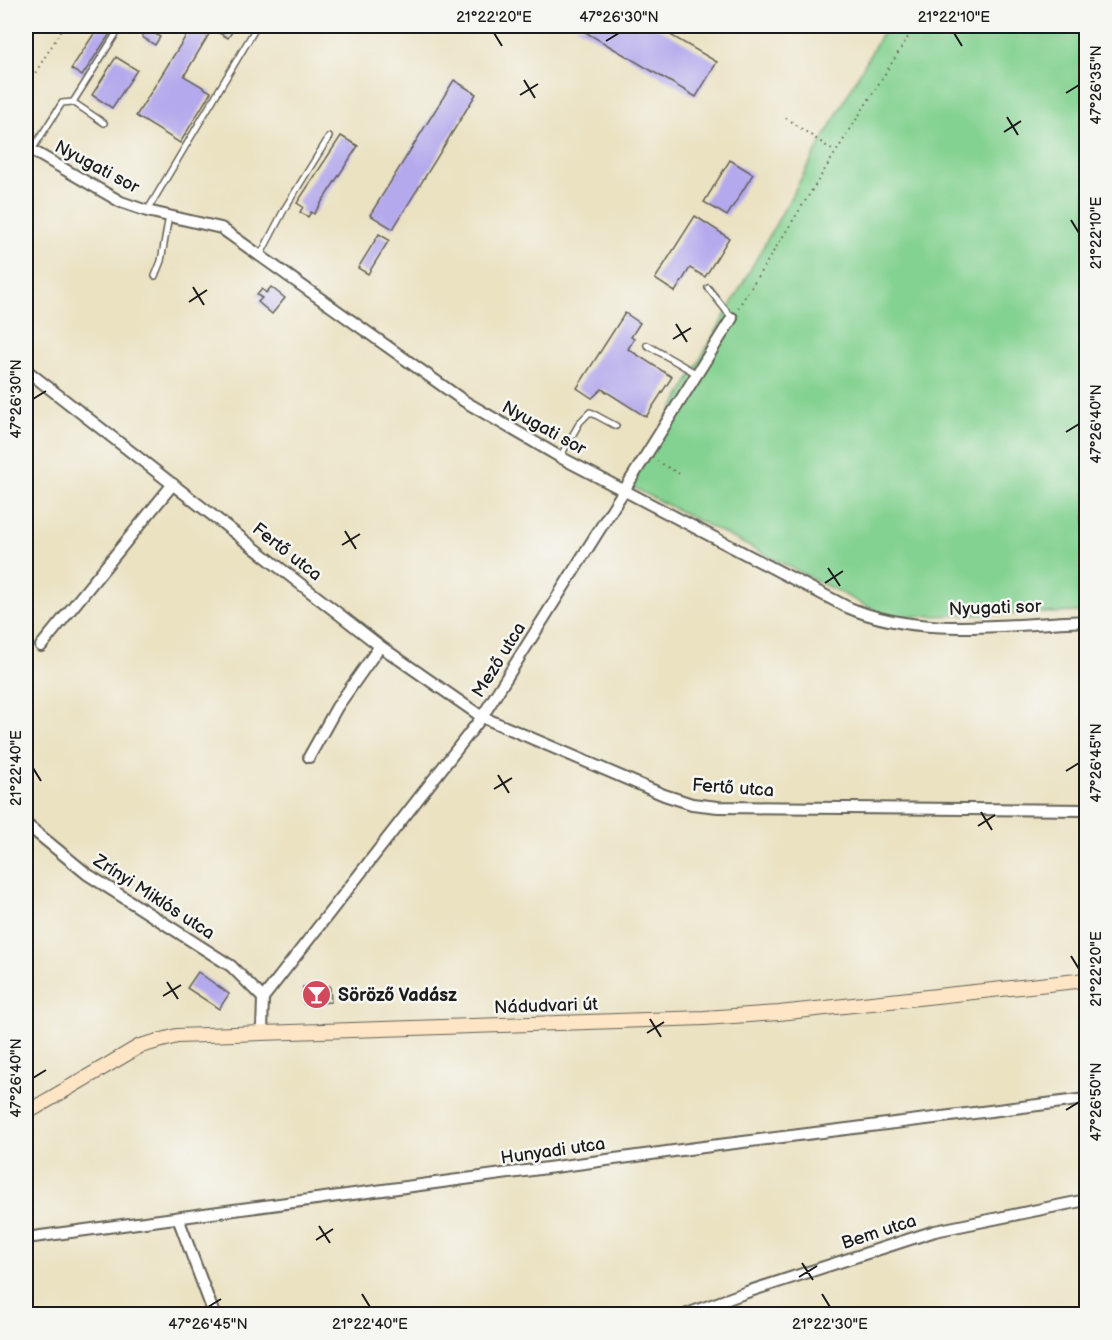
<svg xmlns="http://www.w3.org/2000/svg" width="1112" height="1340" font-family="'Balsamiq Sans',sans-serif">
	<rect width="100%" height="100%" fill="#f6f6f2"/>
	<filter id="ink" filterUnits="userSpaceOnUse"><feTurbulence type="fractalNoise" baseFrequency=".0167" numOctaves="2"/><feDisplacementMap in="SourceGraphic" scale="12" xChannelSelector="R" yChannelSelector="G"/><feConvolveMatrix kernelMatrix="1 2 1 2 8 2 1 2 1" color-interpolation-filters="sRGB"/></filter>
	<filter id="wash" filterUnits="userSpaceOnUse"><feTurbulence type="fractalNoise" baseFrequency=".008" numOctaves="4" result="noise"/><feDisplacementMap in="SourceGraphic" scale="24" xChannelSelector="R" yChannelSelector="G"/><feGaussianBlur stdDeviation="1.35" result="paint"/><feColorMatrix in="noise" values="0 0 0 0 0 0 0 0 0 0 0 0 0 0 0 0 0 1.4 0 .05"/><feComposite in="paint" operator="in"/></filter>
	<g filter="url(#wash)">
		<rect width="100%" height="100%" fill="#ebe2c2"/>
		<path fill="#84d291" stroke="#507756" stroke-width="1.5" d="M 886,26 L 1086,26 L 1086,612 L 888,617 L 630,486 Z"/>
		<g id="blocks">
			<g fill="#b4a9ec">
				<path d="M 99,26 L 115,26 L 82,76 L 71,69 Z"/>
				<path d="M 192,26 L 236,26 L 228,38 L 212,29 L 184,76 L 211,92 L 180,143 L 136,116 Z"/>
				<path d="M 575,26 L 655,26 L 717,62 L 696,97 Z"/>
				<path d="M 147,29 L 160,37 L 155,45 L 142,37 Z"/>
				<path d="M 116,57 L 137,70 L 112,108 L 92,95 Z"/>
				<path d="M 454,80 L 476,94 L 393,229 L 370,215 Z"/>
				<path d="M 341,136 L 358,146 L 314,214 L 311,212 L 308,217 L 300,212 L 303,207 L 297,203 Z"/>
				<path d="M 730,160 L 753,174 L 727,216 L 704,202 Z"/>
				<path d="M 695,216 L 729,238 L 705,277 L 690,268 L 675,292 L 655,279 Z"/>
				<path d="M 379,234 L 389,240 L 368,274 L 358,268 Z"/>
				<path d="M 271,287 L 285,298 L 272,314 L 258,302 L 262,298 L 257,295 L 262,289 L 266,293 Z"/>
				<path d="M 625,313 L 640,323 L 631,337 L 634,339 L 628,349 L 672,377 L 646,417 L 602,389 L 592,398 L 577,388 Z"/>
				<path d="M 198,972 L 229,994 L 219,1009 L 187,988 Z"/>
				<path d="M 330,986 L 331,1002 L 304,1004 L 303,987 Z"/>
			</g>
		</g>
	</g>
	<g filter="url(#ink)">
		<use href="#blocks" fill-opacity="0" stroke="#646156" stroke-width="1.5"/>
		<g fill="none" stroke-linecap="round" stroke-linejoin="round">
			<defs>
				<g id="service">
					<path d="M 156,26 L 162,29"/>
					<path d="M 73,102 L 121,26"/>
					<path d="M 32,150 L 62,103 L 73,102 L 104,123"/>
					<path d="M 147,211 L 257,26"/>
					<path d="M 261,254 L 285,208 L 329,137"/>
					<path d="M 155,276 L 161,261 L 169,216"/>
					<path d="M 708,288 L 732,318"/>
					<path d="M 647,345 L 697,374"/>
					<path d="M 560,457 L 580,422 L 590,412 L 616,426"/>
				</g>
				<g id="minor">
					<path d="M 26,147 L 121,202 L 147,211 L 221,228 L 464,401 L 560,457 L 847,607 C 921,639 1008,624 1086,621"/>
					<path d="M 26,370 L 380,646 L 482,717 L 664,795 L 692,804 L 718,807 L 1086,810"/>
					<path d="M 41,646 L 173,484"/>
					<path d="M 309,757 L 337,707 L 380,646"/>
					<path d="M 26,824 L 87,874 L 231,966 L 263,998"/>
					<path d="M 263,998 L 482,717 L 732,318"/>
					<path d="M 262,1031 L 263,998"/>
					<path d="M 178,1218 L 214,1314"/>
					<path d="M 26,1238 L 711,1146 L 1086,1099"/>
					<path d="M 687,1314 L 747,1292 L 935,1231 L 1086,1200"/>
				</g>
				<path id="secondary" d="M 26,1113 L 140,1046 L 177,1036 L 704,1018 L 779,1013 L 1086,980"/>
			</defs>
			<use href="#service" stroke="#646156" stroke-width="8"/>
			<use href="#minor" stroke="#646156" stroke-width="14"/>
			<use href="#secondary" stroke="#646156" stroke-width="16"/>
			<g stroke="#646156" stroke-width="2" stroke-dasharray="1.5 4.5" stroke-linecap="butt">
				<path d="M 26,88 L 64,26"/>
				<path d="M 786,118 L 835,152"/>
				<path d="M 738,308 L 915,26"/>
				<path d="M 657,461 L 683,476"/>
			</g>
			<use href="#service" stroke="#fff" stroke-width="5"/>
			<use href="#minor" stroke="#fff" stroke-width="10"/>
			<use href="#secondary" stroke="#fde5c5" stroke-width="14"/>
		</g>
	</g>
	<path fill="none" stroke="#1c1c1c" stroke-width="2" d="M 494,33 L 502,46M 954,33 L 962,46M 606,41 L 619,33M 524,80 L 535,98M 1066,93 L 1079,85M 520,95 L 538,84M 1007,117 L 1018,135M 1004,132 L 1021,121M 1071,220 L 1079,233M 193,287 L 204,305M 189,302 L 207,290M 676,324 L 687,342M 673,339 L 691,328M 33,399 L 46,391M 1066,432 L 1079,424M 345,531 L 356,549M 342,545 L 360,534M 828,568 L 840,586M 825,583 L 843,571M 33,768 L 41,781M 1066,771 L 1079,763M 498,775 L 509,793M 494,789 L 512,778M 981,812 L 992,830M 978,826 L 995,815M 1071,956 L 1079,969M 167,982 L 178,999M 163,996 L 181,985M 650,1019 L 661,1037M 647,1033 L 664,1022M 33,1078 L 46,1070M 1066,1110 L 1079,1102M 319,1226 L 330,1243M 316,1240 L 333,1229M 802,1263 L 813,1280M 799,1277 L 817,1266M 362,1294 L 370,1307M 822,1294 L 830,1307M 208,1307 L 221,1299"/>
	<defs>
		<symbol id="bar-disc" viewBox="-11 -11 22 22"><circle r="9.5" fill="#d1495b" stroke="#f6f6f2"/><path d="M-6-5H6L.8 .8V4.5H3.5V6h-7V4.5H-.8V.8Z" fill="#fff"/></symbol>
	</defs>
	<g fill-rule="evenodd">
		<use href="#bar-disc" x="300" y="978" width="33" height="33"/>
	</g>
	<g text-anchor="middle" dominant-baseline="central" stroke-width="5" stroke-linejoin="round" paint-order="stroke">
		<g font-size="18" fill="#1c1c1c" stroke="#f6f6f2">
			<text transform="translate(97 167) rotate(28)">Nyugati sor</text>
			<text transform="translate(544 428) rotate(29)">Nyugati sor</text>
			<text transform="translate(287 552) rotate(38)">Fertő utca</text>
			<text transform="translate(995 608) rotate(-2)">Nyugati sor</text>
			<text transform="translate(499 660) rotate(-58)">Mező utca</text>
			<text transform="translate(733 788) rotate(4)">Fertő utca</text>
			<text transform="translate(154 897) rotate(33)">Zrínyi Miklós utca</text>
			<text transform="translate(546 1006) rotate(-2)">Nádudvari út</text>
			<text transform="translate(553 1151) rotate(-8)">Hunyadi utca</text>
			<text transform="translate(879 1232) rotate(-18)">Bem utca</text>
		</g>
		<g font-size="18" font-weight="bold" fill="#1c1c1c" stroke="#f6f6f2" text-anchor="start">
			<text x="338" y="995">Söröző Vadász</text>
		</g>
	</g>
	<rect width="1112" height="1340" fill="none" stroke="#f6f6f2" stroke-width="66"/>
	<rect x="33" y="33" width="1046" height="1274" fill="none" stroke="#1c1c1c" stroke-width="2"/>
	<g font-size="15" text-anchor="middle" fill="#1c1c1c">
		<text x="494" y="22">21°22'20"E</text>
		<text x="619" y="22">47°26'30"N</text>
		<text x="954" y="22">21°22'10"E</text>
		<text transform="translate(1096 85) rotate(-90)" y="5">47°26'35"N</text>
		<text transform="translate(1096 233) rotate(-90)" y="5">21°22'10"E</text>
		<text transform="translate(16 399) rotate(-90)" y="5">47°26'30"N</text>
		<text transform="translate(1096 424) rotate(-90)" y="5">47°26'40"N</text>
		<text transform="translate(1096 763) rotate(-90)" y="5">47°26'45"N</text>
		<text transform="translate(16 768) rotate(-90)" y="5">21°22'40"E</text>
		<text transform="translate(1096 969) rotate(-90)" y="5">21°22'20"E</text>
		<text transform="translate(16 1078) rotate(-90)" y="5">47°26'40"N</text>
		<text transform="translate(1096 1102) rotate(-90)" y="5">47°26'50"N</text>
		<text x="208" y="1329">47°26'45"N</text>
		<text x="370" y="1329">21°22'40"E</text>
		<text x="830" y="1329">21°22'30"E</text>
	</g>
</svg>
